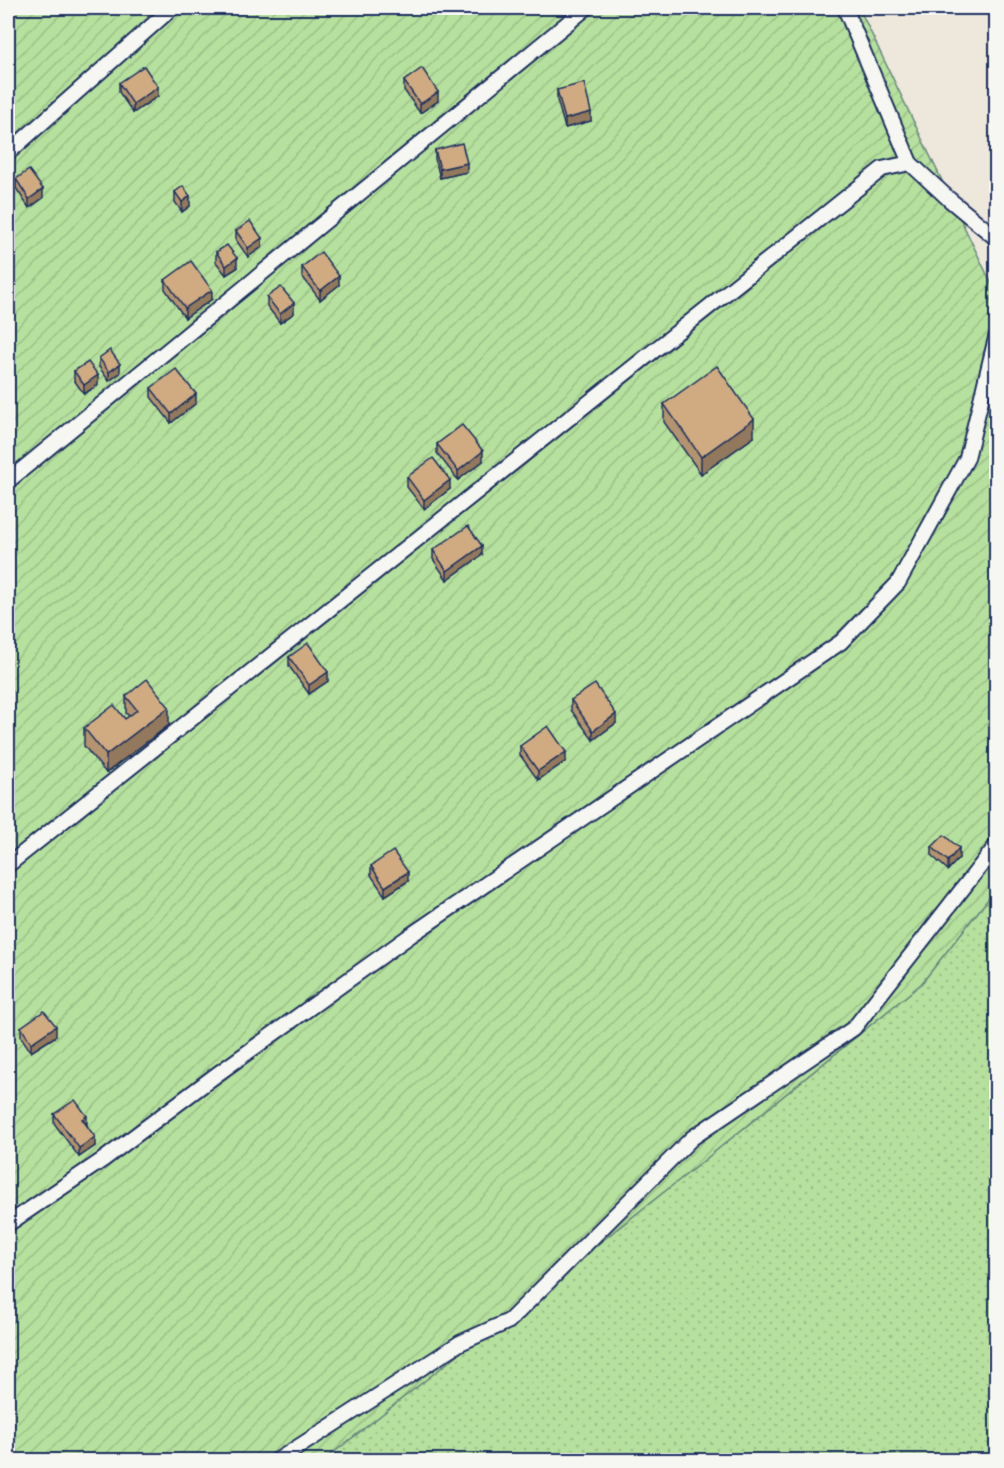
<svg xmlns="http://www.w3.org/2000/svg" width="1004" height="1468" font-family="'Balsamiq Sans',sans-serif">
	<defs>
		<pattern id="grass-dots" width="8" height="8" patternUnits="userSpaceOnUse" patternTransform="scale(1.5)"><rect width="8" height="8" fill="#b6e09d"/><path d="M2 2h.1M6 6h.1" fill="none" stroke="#9cc08a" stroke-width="1.8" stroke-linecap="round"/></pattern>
		<pattern id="garden-furrows" width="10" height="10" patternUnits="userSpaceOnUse" patternTransform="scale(1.5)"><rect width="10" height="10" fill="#b6e09d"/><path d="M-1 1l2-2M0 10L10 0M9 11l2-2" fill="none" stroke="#9cc08a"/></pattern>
	</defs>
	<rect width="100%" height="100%" fill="#eee7dc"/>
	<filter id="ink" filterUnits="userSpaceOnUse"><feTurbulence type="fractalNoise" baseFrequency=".0167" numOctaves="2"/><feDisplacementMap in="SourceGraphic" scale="12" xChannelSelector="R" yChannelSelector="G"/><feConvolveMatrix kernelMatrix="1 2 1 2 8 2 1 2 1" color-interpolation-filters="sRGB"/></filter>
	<g filter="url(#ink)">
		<path fill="url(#grass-dots)" stroke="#68887e" stroke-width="1.5" d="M 996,889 L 996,1460 L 324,1460 L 702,1162 L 921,984 Z"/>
		<path fill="url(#garden-furrows)" stroke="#68887e" stroke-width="1.5" d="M 8,8 L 859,8 L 996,293 L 996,889 L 921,984 L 702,1162 L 324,1460 L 8,1460 Z"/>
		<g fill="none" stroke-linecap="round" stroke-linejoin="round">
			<defs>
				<g id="lane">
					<path d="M 845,8 L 910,163 L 950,200 L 996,238"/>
					<path d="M 8,153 L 172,8"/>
					<path d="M 996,338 L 986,379 L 996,391"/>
					<path d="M 8,481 L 586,8"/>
					<path d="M 8,865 L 882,169 L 910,163"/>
					<path d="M 8,1224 L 104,1159 L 216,1075 L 411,935 L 841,642 L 898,583 L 967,458 L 986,379"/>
					<path d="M 278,1460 L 460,1343 L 509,1321 L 692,1138 L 854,1028 L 996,846"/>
				</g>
			</defs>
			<use href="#lane" stroke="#1b2f5e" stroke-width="18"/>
			<use href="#lane" stroke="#f6f6f2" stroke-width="14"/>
		</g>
		<g fill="#b39370" stroke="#1b2f5e" stroke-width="1.5">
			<path d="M 404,81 L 438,101 L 420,113 L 404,90 Z"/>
			<path d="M 119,83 L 158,96 L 133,113 L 119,92 Z"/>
			<path d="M 557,90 L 591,121 L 565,128 L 557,100 Z"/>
			<path d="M 435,150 L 467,172 L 440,178 L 435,159 Z"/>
			<path d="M 16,179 L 43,198 L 29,208 L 16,188 Z"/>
			<path d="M 175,192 L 190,206 L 182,212 L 175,202 Z"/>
			<path d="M 236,231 L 262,247 L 248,257 L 236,240 Z"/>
			<path d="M 216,252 L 237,268 L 226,275 L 216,262 Z"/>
			<path d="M 302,267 L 339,285 L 320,300 L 302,276 Z"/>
			<path d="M 165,280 L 212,299 L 185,318 L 165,289 Z"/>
			<path d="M 267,297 L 294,313 L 280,323 L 267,306 Z"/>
			<path d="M 99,358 L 120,373 L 109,381 L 99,367 Z"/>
			<path d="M 74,371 L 98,385 L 84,394 L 74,380 Z"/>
			<path d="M 151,388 L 196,403 L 171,423 L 151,397 Z"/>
			<path d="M 664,404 L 754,437 L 701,474 L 664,422 Z"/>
			<path d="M 437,444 L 483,461 L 458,480 L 437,453 Z"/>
			<path d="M 407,477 L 450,489 L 424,509 L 407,487 Z"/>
			<path d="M 433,550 L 482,555 L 447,580 L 433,559 Z"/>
			<path d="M 289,657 L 328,681 L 309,694 L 289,666 Z"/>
			<path d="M 126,696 L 169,725 L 106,773 L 84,746 L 84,728 L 125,719 L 129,716 L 126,713 Z"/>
			<path d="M 571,700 L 616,723 L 593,740 L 571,710 Z"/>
			<path d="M 520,746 L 566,761 L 538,780 L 520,755 Z"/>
			<path d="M 932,847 L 959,858 L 948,870 L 932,856 Z"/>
			<path d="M 371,866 L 408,881 L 385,896 L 371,875 Z"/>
			<path d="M 21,1027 L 56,1036 L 31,1052 L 21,1037 Z"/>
			<path d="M 54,1114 L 87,1125 L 95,1146 L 79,1157 L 54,1123 Z"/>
		</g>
		<g fill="#92785b" stroke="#1b2f5e" stroke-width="1.5">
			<path d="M 158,87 L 158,96 L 133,113 L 133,104 Z"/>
			<path d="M 438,92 L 438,101 L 420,113 L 420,104 Z"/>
			<path d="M 591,112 L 591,121 L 565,128 L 565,119 Z"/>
			<path d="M 467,163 L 467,172 L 440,178 L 440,169 Z"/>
			<path d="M 43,189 L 43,198 L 29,208 L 29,199 Z"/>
			<path d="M 190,196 L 190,206 L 182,212 L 182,202 Z"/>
			<path d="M 262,238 L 262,247 L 248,257 L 248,248 Z"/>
			<path d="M 237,258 L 237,268 L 226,275 L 226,266 Z"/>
			<path d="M 339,276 L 339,285 L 320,300 L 320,291 Z"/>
			<path d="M 212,290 L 212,299 L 185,318 L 185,308 Z"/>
			<path d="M 294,303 L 294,313 L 280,323 L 280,314 Z"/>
			<path d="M 120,364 L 120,373 L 109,381 L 109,372 Z"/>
			<path d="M 98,375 L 98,385 L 84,394 L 84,385 Z"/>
			<path d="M 196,394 L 196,403 L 171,423 L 171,414 Z"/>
			<path d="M 754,419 L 754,437 L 701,474 L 701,457 Z"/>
			<path d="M 483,451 L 483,461 L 458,480 L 458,471 Z"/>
			<path d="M 450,480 L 450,489 L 424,509 L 424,500 Z"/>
			<path d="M 482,546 L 482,555 L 447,580 L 447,571 Z"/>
			<path d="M 328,672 L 328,681 L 309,694 L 309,685 Z"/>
			<path d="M 169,707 L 169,725 L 106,773 L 106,755 Z"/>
			<path d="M 616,714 L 616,723 L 593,740 L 593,731 Z"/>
			<path d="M 566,752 L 566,761 L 538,780 L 538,771 Z"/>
			<path d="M 959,848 L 959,858 L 948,870 L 948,861 Z"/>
			<path d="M 408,872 L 408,881 L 385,896 L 385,887 Z"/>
			<path d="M 56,1026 L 56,1036 L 31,1052 L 31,1043 Z"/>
			<path d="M 87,1116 L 87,1125 L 82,1119 Z"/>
			<path d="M 95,1137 L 95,1146 L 79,1157 L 79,1148 Z"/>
		</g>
		<g fill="#d0ab82" stroke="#1b2f5e" stroke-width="1.5">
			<path d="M 144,66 L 158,87 L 133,104 L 119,83 Z"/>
			<path d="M 422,68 L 438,92 L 420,104 L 404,81 Z"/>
			<path d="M 584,83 L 591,112 L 565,119 L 557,90 Z"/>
			<path d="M 462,143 L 467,163 L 440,169 L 435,150 Z"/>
			<path d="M 29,170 L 43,189 L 29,199 L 16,179 Z"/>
			<path d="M 183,186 L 190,196 L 182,202 L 175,192 Z"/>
			<path d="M 250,221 L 262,238 L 248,248 L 236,231 Z"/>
			<path d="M 227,245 L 237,258 L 226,266 L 216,252 Z"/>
			<path d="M 321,252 L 339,276 L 320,291 L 302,267 Z"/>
			<path d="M 191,261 L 212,290 L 185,308 L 165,280 Z"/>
			<path d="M 281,287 L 294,303 L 280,314 L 267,297 Z"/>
			<path d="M 110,350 L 120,364 L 109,372 L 99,358 Z"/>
			<path d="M 88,362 L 98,375 L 84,385 L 74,371 Z"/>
			<path d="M 717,366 L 754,419 L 701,457 L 664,404 Z"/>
			<path d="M 176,369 L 196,394 L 171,414 L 151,388 Z"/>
			<path d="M 462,425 L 483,451 L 458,471 L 437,444 Z"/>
			<path d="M 433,458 L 450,480 L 424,500 L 407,477 Z"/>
			<path d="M 468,526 L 482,546 L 447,571 L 433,550 Z"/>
			<path d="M 308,643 L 328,672 L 309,685 L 289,657 Z"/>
			<path d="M 147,679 L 169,707 L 106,755 L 84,728 L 114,705 L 125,719 L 137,710 L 126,696 Z"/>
			<path d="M 595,684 L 616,714 L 593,731 L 571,700 Z"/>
			<path d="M 548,726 L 566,752 L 538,771 L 520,746 Z"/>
			<path d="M 944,835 L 959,848 L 948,861 L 932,847 Z"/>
			<path d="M 393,851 L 408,872 L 385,887 L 371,866 Z"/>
			<path d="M 44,1011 L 56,1026 L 31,1043 L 21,1027 Z"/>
			<path d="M 75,1100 L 87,1116 L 82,1119 L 95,1137 L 79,1148 L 54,1114 Z"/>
		</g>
	</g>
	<rect width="1004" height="1468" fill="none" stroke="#f6f6f2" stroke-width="30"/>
	<rect x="15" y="15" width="974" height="1438" fill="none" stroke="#1b2f5e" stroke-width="2" filter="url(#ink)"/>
</svg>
